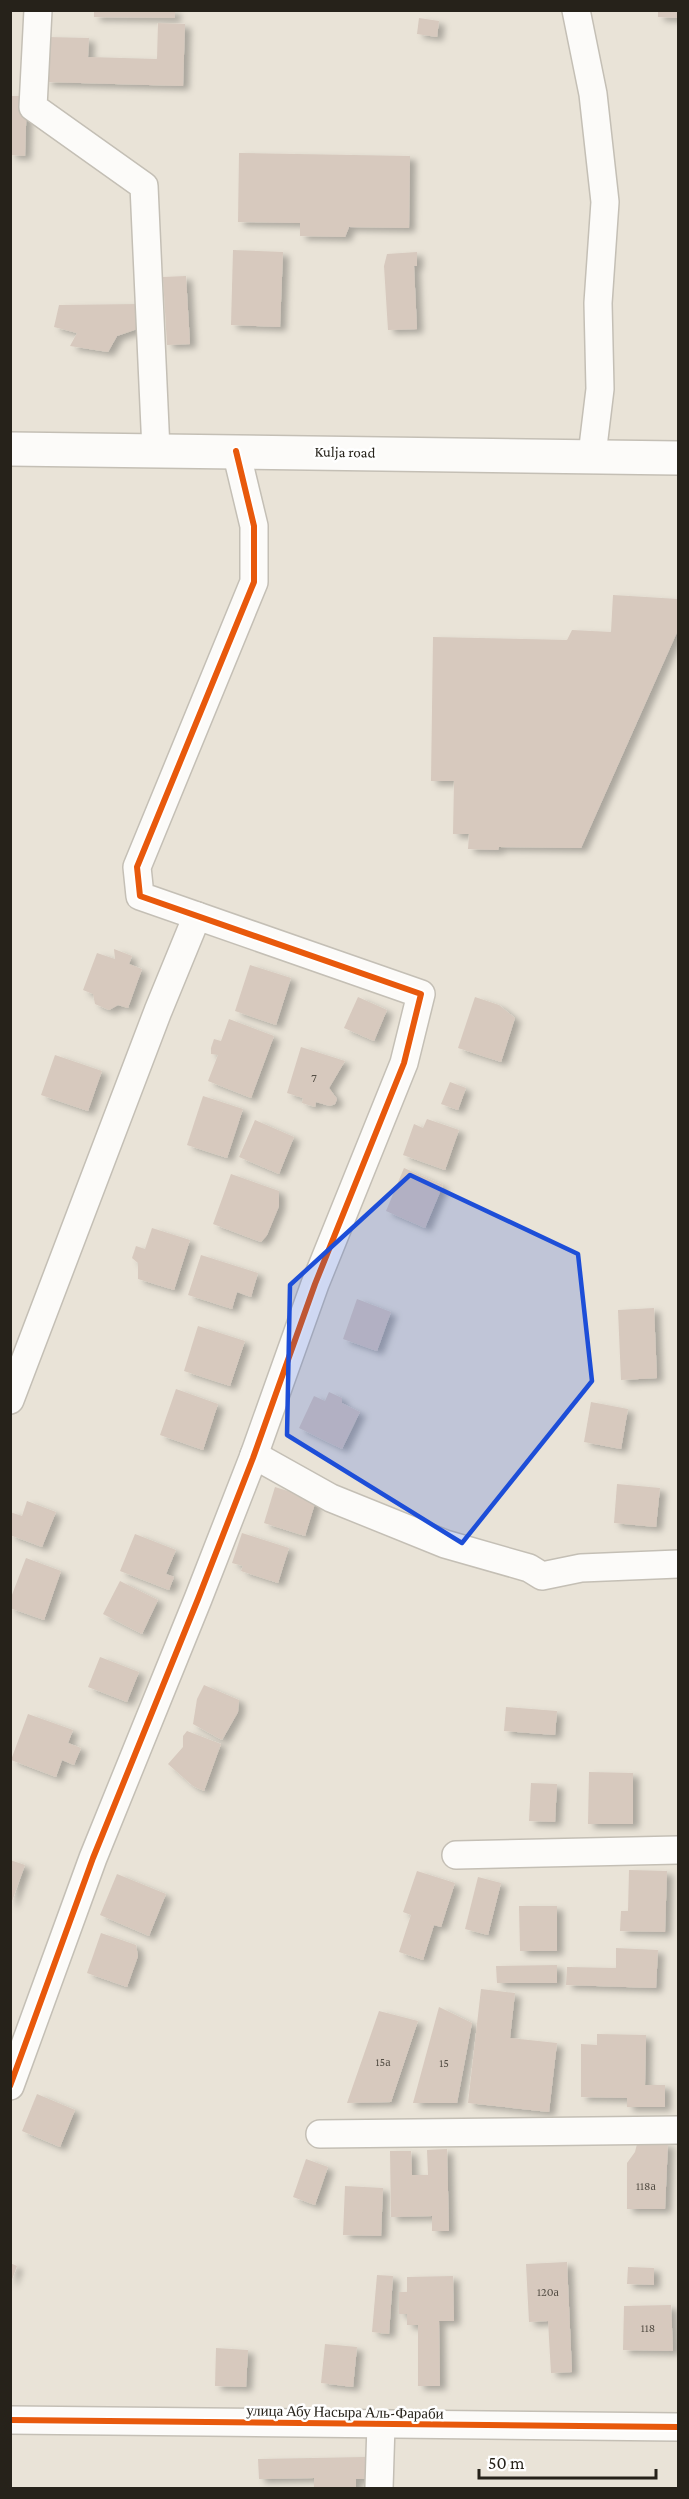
<svg xmlns="http://www.w3.org/2000/svg" width="689" height="2499" font-family="'Crimson Pro',serif">
	<defs>
		<filter id="shadow"><feDropShadow dx="6" dy="4" stdDeviation="3" flood-color="#0004"/></filter>
	</defs>
	<rect width="100%" height="100%" fill="#e9e3d7"/>
	<g fill="#d7c9be" filter="url(#shadow)">
		<path d="M 94,10 L 175,10 L 175,18 L 94,17 Z"/>
		<path d="M 658,10 L 678,10 L 678,18 L 658,17 Z"/>
		<path d="M 419,18 L 439,21 L 437,37 L 417,34 Z"/>
		<path d="M 158,23 L 185,24 L 183,86 L 46,82 L 47,37 L 89,38 L 88,57 L 157,59 Z"/>
		<path d="M 10,96 L 27,96 L 25,156 L 10,155 Z"/>
		<path d="M 239,153 L 410,156 L 409,228 L 349,227 L 345,237 L 300,236 L 300,223 L 238,222 Z"/>
		<path d="M 233,250 L 283,252 L 280,327 L 231,325 Z"/>
		<path d="M 417,252 L 417,266 L 414,266 L 417,329 L 388,330 L 384,266 L 387,254 Z"/>
		<path d="M 186,276 L 190,344 L 167,345 L 163,277 Z"/>
		<path d="M 140,304 L 140,328 L 117,336 L 108,352 L 70,346 L 77,333 L 54,327 L 59,305 Z"/>
		<path d="M 613,595 L 678,599 L 678,630 L 581,848 L 499,847 L 498,850 L 468,849 L 469,834 L 453,834 L 454,781 L 431,781 L 433,637 L 567,640 L 572,630 L 611,632 Z"/>
		<path d="M 114,949 L 132,956 L 129,964 L 142,969 L 128,1008 L 118,1005 L 109,1010 L 95,1004 L 93,994 L 83,990 L 97,953 L 115,959 Z"/>
		<path d="M 250,965 L 291,978 L 276,1025 L 235,1011 Z"/>
		<path d="M 358,997 L 387,1010 L 374,1041 L 344,1028 Z"/>
		<path d="M 475,997 L 499,1005 L 515,1018 L 501,1062 L 458,1048 Z"/>
		<path d="M 229,1019 L 274,1036 L 251,1098 L 208,1081 L 218,1055 L 211,1054 L 211,1048 L 214,1039 L 221,1041 Z"/>
		<path d="M 301,1047 L 345,1061 L 329,1088 L 337,1099 L 335,1104 L 330,1106 L 316,1102 L 315,1107 L 302,1103 L 303,1098 L 287,1093 Z"/>
		<path d="M 55,1055 L 102,1071 L 88,1111 L 41,1095 Z"/>
		<path d="M 450,1082 L 466,1088 L 458,1110 L 441,1104 Z"/>
		<path d="M 203,1096 L 243,1109 L 227,1158 L 187,1145 Z"/>
		<path d="M 427,1119 L 459,1130 L 445,1170 L 403,1155 L 414,1124 L 423,1128 Z"/>
		<path d="M 255,1120 L 294,1137 L 279,1174 L 239,1157 Z"/>
		<path d="M 404,1168 L 443,1185 L 425,1228 L 386,1211 Z"/>
		<path d="M 231,1174 L 279,1191 L 279,1206 L 267,1235 L 261,1242 L 213,1224 Z"/>
		<path d="M 152,1228 L 190,1240 L 174,1290 L 138,1279 L 138,1263 L 132,1258 L 136,1246 L 145,1249 Z"/>
		<path d="M 201,1255 L 258,1273 L 251,1297 L 237,1292 L 232,1309 L 188,1295 Z"/>
		<path d="M 357,1299 L 391,1312 L 377,1351 L 343,1339 Z"/>
		<path d="M 654,1308 L 657,1378 L 621,1380 L 618,1310 Z"/>
		<path d="M 198,1326 L 245,1341 L 230,1386 L 184,1371 Z"/>
		<path d="M 176,1389 L 218,1404 L 203,1450 L 160,1435 Z"/>
		<path d="M 329,1392 L 342,1398 L 342,1403 L 360,1412 L 342,1449 L 299,1428 L 314,1396 L 325,1401 Z"/>
		<path d="M 591,1402 L 628,1409 L 621,1449 L 584,1442 Z"/>
		<path d="M 617,1484 L 660,1488 L 656,1527 L 614,1523 Z"/>
		<path d="M 275,1487 L 316,1500 L 305,1536 L 264,1523 Z"/>
		<path d="M 27,1501 L 56,1512 L 42,1547 L 10,1535 L 10,1512 L 22,1516 Z"/>
		<path d="M 242,1533 L 289,1548 L 278,1583 L 241,1571 L 243,1566 L 232,1563 Z"/>
		<path d="M 135,1534 L 176,1550 L 166,1574 L 174,1577 L 169,1590 L 120,1571 Z"/>
		<path d="M 26,1558 L 61,1571 L 44,1620 L 10,1608 L 10,1600 Z"/>
		<path d="M 120,1581 L 158,1600 L 142,1634 L 103,1614 Z"/>
		<path d="M 100,1657 L 139,1672 L 127,1702 L 88,1687 Z"/>
		<path d="M 204,1685 L 239,1700 L 238,1712 L 222,1740 L 193,1724 L 197,1699 Z"/>
		<path d="M 506,1707 L 557,1711 L 555,1735 L 504,1731 Z"/>
		<path d="M 28,1714 L 73,1730 L 68,1743 L 81,1748 L 74,1765 L 62,1760 L 56,1777 L 11,1760 Z"/>
		<path d="M 187,1731 L 221,1744 L 204,1791 L 193,1786 L 168,1764 L 183,1747 L 183,1736 Z"/>
		<path d="M 589,1772 L 633,1773 L 633,1824 L 588,1824 Z"/>
		<path d="M 531,1783 L 557,1784 L 555,1822 L 529,1821 Z"/>
		<path d="M 10,1860 L 25,1865 L 11,1904 L 10,1904 Z"/>
		<path d="M 629,1870 L 667,1871 L 665,1932 L 620,1931 L 621,1911 L 628,1911 Z"/>
		<path d="M 417,1871 L 455,1883 L 441,1927 L 434,1925 L 423,1960 L 399,1952 L 411,1915 L 403,1912 Z"/>
		<path d="M 117,1874 L 166,1894 L 149,1936 L 100,1915 Z"/>
		<path d="M 478,1877 L 501,1883 L 488,1935 L 465,1929 Z"/>
		<path d="M 519,1906 L 557,1906 L 557,1951 L 520,1951 Z"/>
		<path d="M 101,1933 L 136,1945 L 138,1956 L 127,1987 L 87,1973 Z"/>
		<path d="M 616,1948 L 658,1950 L 656,1988 L 566,1985 L 567,1967 L 616,1968 Z"/>
		<path d="M 557,1965 L 557,1983 L 497,1983 L 496,1966 Z"/>
		<path d="M 481,1989 L 515,1993 L 510,2038 L 557,2043 L 549,2112 L 468,2103 Z"/>
		<path d="M 439,2007 L 472,2023 L 457,2103 L 413,2103 Z"/>
		<path d="M 379,2011 L 418,2021 L 391,2102 L 347,2103 Z"/>
		<path d="M 597,2034 L 646,2035 L 645,2085 L 665,2085 L 665,2107 L 627,2107 L 627,2098 L 581,2097 L 581,2044 L 597,2045 Z"/>
		<path d="M 37,2094 L 75,2110 L 60,2147 L 22,2131 Z"/>
		<path d="M 668,2143 L 665,2209 L 627,2209 L 627,2163 L 635,2152 L 637,2144 Z"/>
		<path d="M 447,2149 L 449,2231 L 432,2231 L 432,2216 L 391,2217 L 390,2151 L 411,2151 L 412,2175 L 428,2175 L 427,2150 Z"/>
		<path d="M 306,2159 L 328,2167 L 315,2205 L 293,2197 Z"/>
		<path d="M 345,2186 L 383,2188 L 381,2236 L 343,2235 Z"/>
		<path d="M 567,2262 L 572,2372 L 551,2373 L 548,2321 L 529,2322 L 526,2264 Z"/>
		<path d="M 10,2263 L 17,2266 L 11,2282 L 10,2282 Z"/>
		<path d="M 628,2267 L 654,2268 L 654,2285 L 627,2284 Z"/>
		<path d="M 377,2275 L 393,2276 L 389,2334 L 372,2332 Z"/>
		<path d="M 453,2276 L 454,2321 L 439,2321 L 440,2386 L 418,2386 L 418,2325 L 407,2325 L 407,2314 L 399,2314 L 399,2292 L 407,2292 L 407,2277 Z"/>
		<path d="M 671,2305 L 673,2351 L 623,2350 L 624,2306 Z"/>
		<path d="M 325,2344 L 357,2347 L 353,2387 L 321,2383 Z"/>
		<path d="M 216,2348 L 248,2350 L 246,2387 L 215,2386 Z"/>
		<path d="M 365,2457 L 365,2479 L 356,2479 L 356,2488 L 314,2488 L 314,2478 L 259,2479 L 258,2459 Z"/>
	</g>
	<g fill="none" stroke-linecap="round" stroke-linejoin="round">
		<defs>
			<g id="minor">
				<path d="M 38,10 L 33,107 L 144,186 L 156,450"/>
				<path d="M 576,10 L 593,94 L 605,202 L 598,303 L 600,389 L 592,455"/>
				<path d="M 10,1400 L 158,1011 L 197,916"/>
				<path d="M 254,1455 L 331,1498 L 445,1544 L 529,1568 L 542,1576 L 581,1568 L 678,1564"/>
				<path d="M 456,1855 L 678,1850"/>
				<path d="M 10,2086 L 93,1858 L 198,1599 L 253,1458 L 315,1284 L 404,1063 L 421,994 L 140,896 L 137,867 L 254,582 L 254,526 L 236,451"/>
				<path d="M 320,2134 L 678,2130"/>
				<path d="M 10,2420 L 678,2427"/>
				<path d="M 379,2488 L 381,2424"/>
			</g>
			<path id="major" d="M 10,449 L 678,458"/>
		</defs>
		<use href="#minor" stroke="#c4bfb5" stroke-width="30"/>
		<use href="#major" stroke="#c4bfb5" stroke-width="36"/>
		<use href="#minor" stroke="#fcfbf9" stroke-width="27"/>
		<use href="#major" stroke="#fcfbf9" stroke-width="33"/>
		<defs>
			<g id="cycleway">
				<path d="M 10,2086 L 93,1858 L 198,1599 L 253,1458 L 315,1284 L 404,1063 L 421,994 L 140,896 L 137,867 L 254,582 L 254,526 L 236,451"/>
				<path d="M 10,2420 L 678,2427"/>
			</g>
		</defs>
		<use href="#cycleway" stroke="#fff" stroke-width="10"/>
		<use href="#cycleway" stroke="#e8590c" stroke-width="6"/>
	</g>
	<path fill="#1d4ed8" fill-opacity="0.2" stroke="#1d4ed8" stroke-width="4.5" stroke-linejoin="round" d="M 410,1175 L 578,1254 L 592,1381 L 462,1543 L 287,1435 L 290,1285 Z"/>
	<g text-anchor="middle" dominant-baseline="central" stroke-width="5" stroke-linejoin="round" paint-order="stroke">
		<g font-size="12" fill="#544e45">
			<text x="314" y="1078">7</text>
			<text x="383" y="2062">15а</text>
			<text x="444" y="2063">15</text>
			<text x="646" y="2186">118а</text>
			<text x="548" y="2292">120а</text>
			<text x="648" y="2328">118</text>
		</g>
		<g font-size="15" fill="#26221a" stroke="#fff">
			<text transform="translate(345 452) rotate(1)">Kulja road</text>
			<text transform="translate(345 2412) rotate(1)">улица Абу Насыра Аль-Фараби</text>
		</g>
	</g>
	<rect width="689" height="2499" fill="none" stroke="#26221a" stroke-width="24"/>
	<path d="M479 2469v9h177v-9" fill="none" stroke="#26221a" stroke-width="3"/>
	<text x="488" y="2469" font-size="18" fill="#26221a" stroke="#ffffff" stroke-width="4.5" paint-order="stroke">50 m</text>
</svg>
